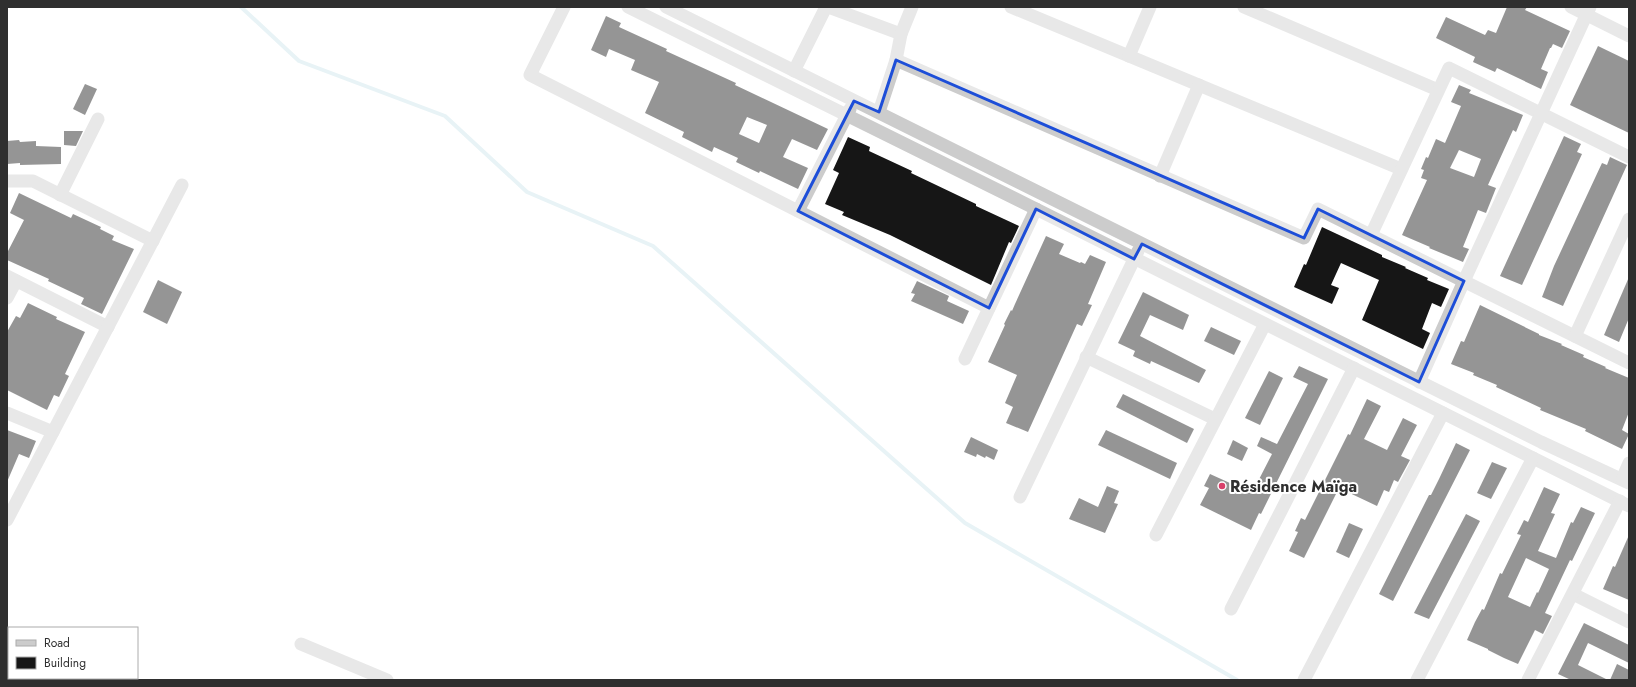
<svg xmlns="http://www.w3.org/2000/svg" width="1636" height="687" font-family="Jost,sans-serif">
	<rect width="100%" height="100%" fill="#fff"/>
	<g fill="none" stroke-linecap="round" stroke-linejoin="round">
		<path stroke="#cce4ea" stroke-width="4" d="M 241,7 L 299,61 L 445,116 L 527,192 L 653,246 L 965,523 L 1237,680"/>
	</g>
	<g fill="#161616" fill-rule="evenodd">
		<path d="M 1507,7 L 1527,7 L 1525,10 L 1570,31 L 1562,48 L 1553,44 L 1551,48 L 1550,48 L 1541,69 L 1548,72 L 1541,89 L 1497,68 L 1495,72 L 1473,62 L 1475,57 L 1436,38 L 1446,17 L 1485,35 L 1488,30 L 1496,33 Z"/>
		<path d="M 606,16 L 621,23 L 619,27 L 667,49 L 666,51 L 736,83 L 735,85 L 828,129 L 817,150 L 792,139 L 783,157 L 808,168 L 798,189 L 760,171 L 759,173 L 736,162 L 738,158 L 714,147 L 712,152 L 682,137 L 684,132 L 645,113 L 659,82 L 631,70 L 635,60 L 609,49 L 606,57 L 591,50 ZM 747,117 L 767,125 L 759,143 L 739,134 Z"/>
		<path d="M 1598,46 L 1629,61 L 1629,133 L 1570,105 Z"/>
		<path d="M 85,84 L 97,89 L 85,115 L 73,109 Z"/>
		<path d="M 1459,85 L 1471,90 L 1469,93 L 1523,115 L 1516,132 L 1513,130 L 1488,185 L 1496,188 L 1486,213 L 1478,210 L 1463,247 L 1469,249 L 1463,262 L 1429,248 L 1430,247 L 1402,235 L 1427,180 L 1421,178 L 1424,170 L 1421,169 L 1426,157 L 1428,158 L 1436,139 L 1445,143 L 1461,106 L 1451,102 ZM 1459,150 L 1481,159 L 1474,177 L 1450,168 Z"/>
		<path d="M 64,131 L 83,131 L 76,146 L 64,145 Z"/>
		<path d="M 1564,136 L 1581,144 L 1577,152 L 1582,154 L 1522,285 L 1500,276 Z"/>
		<path d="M 848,137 L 870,147 L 869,151 L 912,171 L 911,173 L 976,204 L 976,206 L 1019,226 L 1011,243 L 1009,242 L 991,285 L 890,235 L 842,215 L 844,212 L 825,204 L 839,173 L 833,170 Z"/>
		<path d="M 19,140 L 20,142 L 36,141 L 36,146 L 61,147 L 61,164 L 20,165 L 20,163 L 7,164 L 7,141 Z"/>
		<path d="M 1610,157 L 1627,165 L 1563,306 L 1542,297 L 1554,266 L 1602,163 L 1607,165 Z"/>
		<path d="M 19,193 L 71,218 L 73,214 L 101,227 L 100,229 L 114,236 L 112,240 L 134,249 L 102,314 L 81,304 L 84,298 L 48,281 L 49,279 L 7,260 L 7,253 L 24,220 L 10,213 Z"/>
		<path d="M 1322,227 L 1382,255 L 1382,257 L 1406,267 L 1405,268 L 1428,278 L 1427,280 L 1449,289 L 1441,307 L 1432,303 L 1422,329 L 1430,333 L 1423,349 L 1362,320 L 1379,280 L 1341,263 L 1331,285 L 1339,288 L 1332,304 L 1294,287 L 1304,264 L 1306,265 Z"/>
		<path d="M 1046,236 L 1064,244 L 1059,254 L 1080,263 L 1081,262 L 1085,264 L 1090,255 L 1106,262 L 1088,304 L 1092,305 L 1082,326 L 1077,324 L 1028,432 L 1006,423 L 1013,407 L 1005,403 L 1017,375 L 988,362 L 1005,325 L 1004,324 L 1011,310 L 1012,311 L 1015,304 Z"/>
		<path d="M 1629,277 L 1629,318 L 1619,342 L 1604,335 Z"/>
		<path d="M 158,280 L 182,292 L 167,324 L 143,312 Z"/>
		<path d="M 917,281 L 949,296 L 947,301 L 969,311 L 963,324 L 911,301 L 915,294 L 911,293 Z"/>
		<path d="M 1143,292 L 1189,315 L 1183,330 L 1150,315 L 1140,336 L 1206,370 L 1199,383 L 1151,361 L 1150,364 L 1133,356 L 1135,351 L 1118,343 Z"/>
		<path d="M 28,303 L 57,317 L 56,319 L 85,332 L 65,374 L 69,376 L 59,397 L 54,395 L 47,410 L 7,390 L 7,332 L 16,316 L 20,318 Z"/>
		<path d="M 1480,305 L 1539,334 L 1539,335 L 1562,344 L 1561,345 L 1584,355 L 1583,357 L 1606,367 L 1605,368 L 1629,378 L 1629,412 L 1622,430 L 1629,434 L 1622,449 L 1585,431 L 1586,429 L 1540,410 L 1541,408 L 1496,387 L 1497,385 L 1473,375 L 1474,373 L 1451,364 L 1461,341 L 1464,342 Z"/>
		<path d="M 1211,327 L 1241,341 L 1234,355 L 1204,341 Z"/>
		<path d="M 1299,366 L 1328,379 L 1261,514 L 1259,513 L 1251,530 L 1200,505 L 1209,488 L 1204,486 L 1210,474 L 1252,493 L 1272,454 L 1257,446 L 1261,437 L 1277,444 L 1308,384 L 1293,377 Z"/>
		<path d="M 1269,371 L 1283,378 L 1260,425 L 1245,418 Z"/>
		<path d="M 1123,394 L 1194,429 L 1187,443 L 1116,407 Z"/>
		<path d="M 1367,399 L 1381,406 L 1364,439 L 1387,450 L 1403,418 L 1417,425 L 1401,456 L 1410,460 L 1398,482 L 1394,480 L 1389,492 L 1384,490 L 1377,506 L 1339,488 L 1304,558 L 1289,551 L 1298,532 L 1295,531 L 1301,518 L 1305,520 L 1348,434 L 1350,435 Z"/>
		<path d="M 7,430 L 36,441 L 29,458 L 19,454 L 7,482 Z"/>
		<path d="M 1106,430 L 1177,463 L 1170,479 L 1098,445 Z"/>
		<path d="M 971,437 L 998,450 L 994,460 L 986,456 L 985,458 L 977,454 L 976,457 L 964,452 Z"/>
		<path d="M 1233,440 L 1248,448 L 1242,461 L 1227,454 Z"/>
		<path d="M 1456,443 L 1470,450 L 1393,601 L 1379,594 L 1429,495 L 1431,495 L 1439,479 Z"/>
		<path d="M 1492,462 L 1507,468 L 1491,499 L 1477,493 Z"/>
		<path d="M 1107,486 L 1119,491 L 1114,503 L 1118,504 L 1105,533 L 1069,519 L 1079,498 L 1098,507 Z"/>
		<path d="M 1544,487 L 1560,494 L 1551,513 L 1555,514 L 1538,551 L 1556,558 L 1571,522 L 1573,523 L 1581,507 L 1595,513 L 1572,561 L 1570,560 L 1545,613 L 1552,616 L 1543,634 L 1535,630 L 1518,664 L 1504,658 L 1488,650 L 1488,649 L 1467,640 L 1475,622 L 1482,609 L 1484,610 L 1500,573 L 1502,574 L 1521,535 L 1517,534 L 1524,520 L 1528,522 ZM 1526,558 L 1549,569 L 1538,593 L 1537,592 L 1530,607 L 1508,597 Z"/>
		<path d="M 1466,514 L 1480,521 L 1429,619 L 1414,613 Z"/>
		<path d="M 1349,523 L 1363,529 L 1349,558 L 1336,552 Z"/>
		<path d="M 1629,535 L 1629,600 L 1603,589 L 1613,566 L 1615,567 Z"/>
		<path d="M 1584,623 L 1629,645 L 1629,663 L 1588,643 L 1578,665 L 1608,680 L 1571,680 L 1558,674 Z"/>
		<path d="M 1617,664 L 1629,670 L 1629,680 L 1610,680 Z"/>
	</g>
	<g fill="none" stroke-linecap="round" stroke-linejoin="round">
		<g stroke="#ccc" stroke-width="13">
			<path d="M 564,7 L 530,75 L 989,308"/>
			<path d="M 628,7 L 1036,209 L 1629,506"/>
			<path d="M 666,7 L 1541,442 L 1629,483"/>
			<path d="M 828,7 L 901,34"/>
			<path d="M 1011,7 L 1401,169"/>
			<path d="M 1244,7 L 1438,90"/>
			<path d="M 1571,7 L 1629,36"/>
			<path d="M 1129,56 L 1150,7"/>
			<path d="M 896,60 L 1304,238 L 1318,209 L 1629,363"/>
			<path d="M 794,71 L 826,7"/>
			<path d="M 879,112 L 896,60 L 901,34 L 912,7"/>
			<path d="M 1160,176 L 1199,85"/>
			<path d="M 7,181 L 33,181 L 153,241"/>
			<path d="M 60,195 L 98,119"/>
			<path d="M 798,211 L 850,109"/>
			<path d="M 1371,235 L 1449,68 L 1629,157"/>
			<path d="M 7,276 L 108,327"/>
			<path d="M 7,298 L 16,281"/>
			<path d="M 1575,336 L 1629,219"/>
			<path d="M 1086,357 L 1215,419"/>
			<path d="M 965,359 L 1036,209"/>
			<path d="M 1419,382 L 1464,281 L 1590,7"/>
			<path d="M 7,413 L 53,432"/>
			<path d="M 1622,479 L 1629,463"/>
			<path d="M 1020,497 L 1138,251"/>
			<path d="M 7,520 L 182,185"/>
			<path d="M 1156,535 L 1265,324"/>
			<path d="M 1573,594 L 1629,622"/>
			<path d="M 1231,609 L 1354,368"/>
			<path d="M 301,644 L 387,680"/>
			<path d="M 7,655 L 9,656"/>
			<path d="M 60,678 L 65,680"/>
			<path d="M 1304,680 L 1443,413"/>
			<path d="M 1417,680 L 1533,458"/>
			<path d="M 1528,680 L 1620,501"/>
		</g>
	</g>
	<path d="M0 0H1636V687H0ZM 896,60 L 1304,238 L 1318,209 L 1464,281 L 1419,382 L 1142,244 L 1134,259 L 1036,209 L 989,308 L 798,211 L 854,101 L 879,112 Z" fill="#fff" fill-opacity=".55" fill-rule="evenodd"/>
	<path fill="none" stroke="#1d4ed8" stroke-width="3" stroke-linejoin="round" d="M 896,60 L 1304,238 L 1318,209 L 1464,281 L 1419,382 L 1142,244 L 1134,259 L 1036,209 L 989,308 L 798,211 L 854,101 L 879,112 Z"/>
	<circle fill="#d93f6a" stroke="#fff" stroke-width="1.5" cx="1222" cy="486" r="4"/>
	<g text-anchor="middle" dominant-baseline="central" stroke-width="4" stroke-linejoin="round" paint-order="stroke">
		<g font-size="16" font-weight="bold" fill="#2f2f2f" stroke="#fff" text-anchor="start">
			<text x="1230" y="486">Résidence Maïga</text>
		</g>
	</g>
	<rect width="1636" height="687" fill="none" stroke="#2f2f2f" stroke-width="16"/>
	<rect x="8" y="627" width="130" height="52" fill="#ffffff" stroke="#acacac"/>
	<rect x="16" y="640" width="20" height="6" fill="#cccccc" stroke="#acacac"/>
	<text x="44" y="647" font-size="12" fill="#2f2f2f">Road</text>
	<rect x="16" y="657" width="20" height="12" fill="#161616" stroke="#acacac"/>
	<text x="44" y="667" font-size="12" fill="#2f2f2f">Building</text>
</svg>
